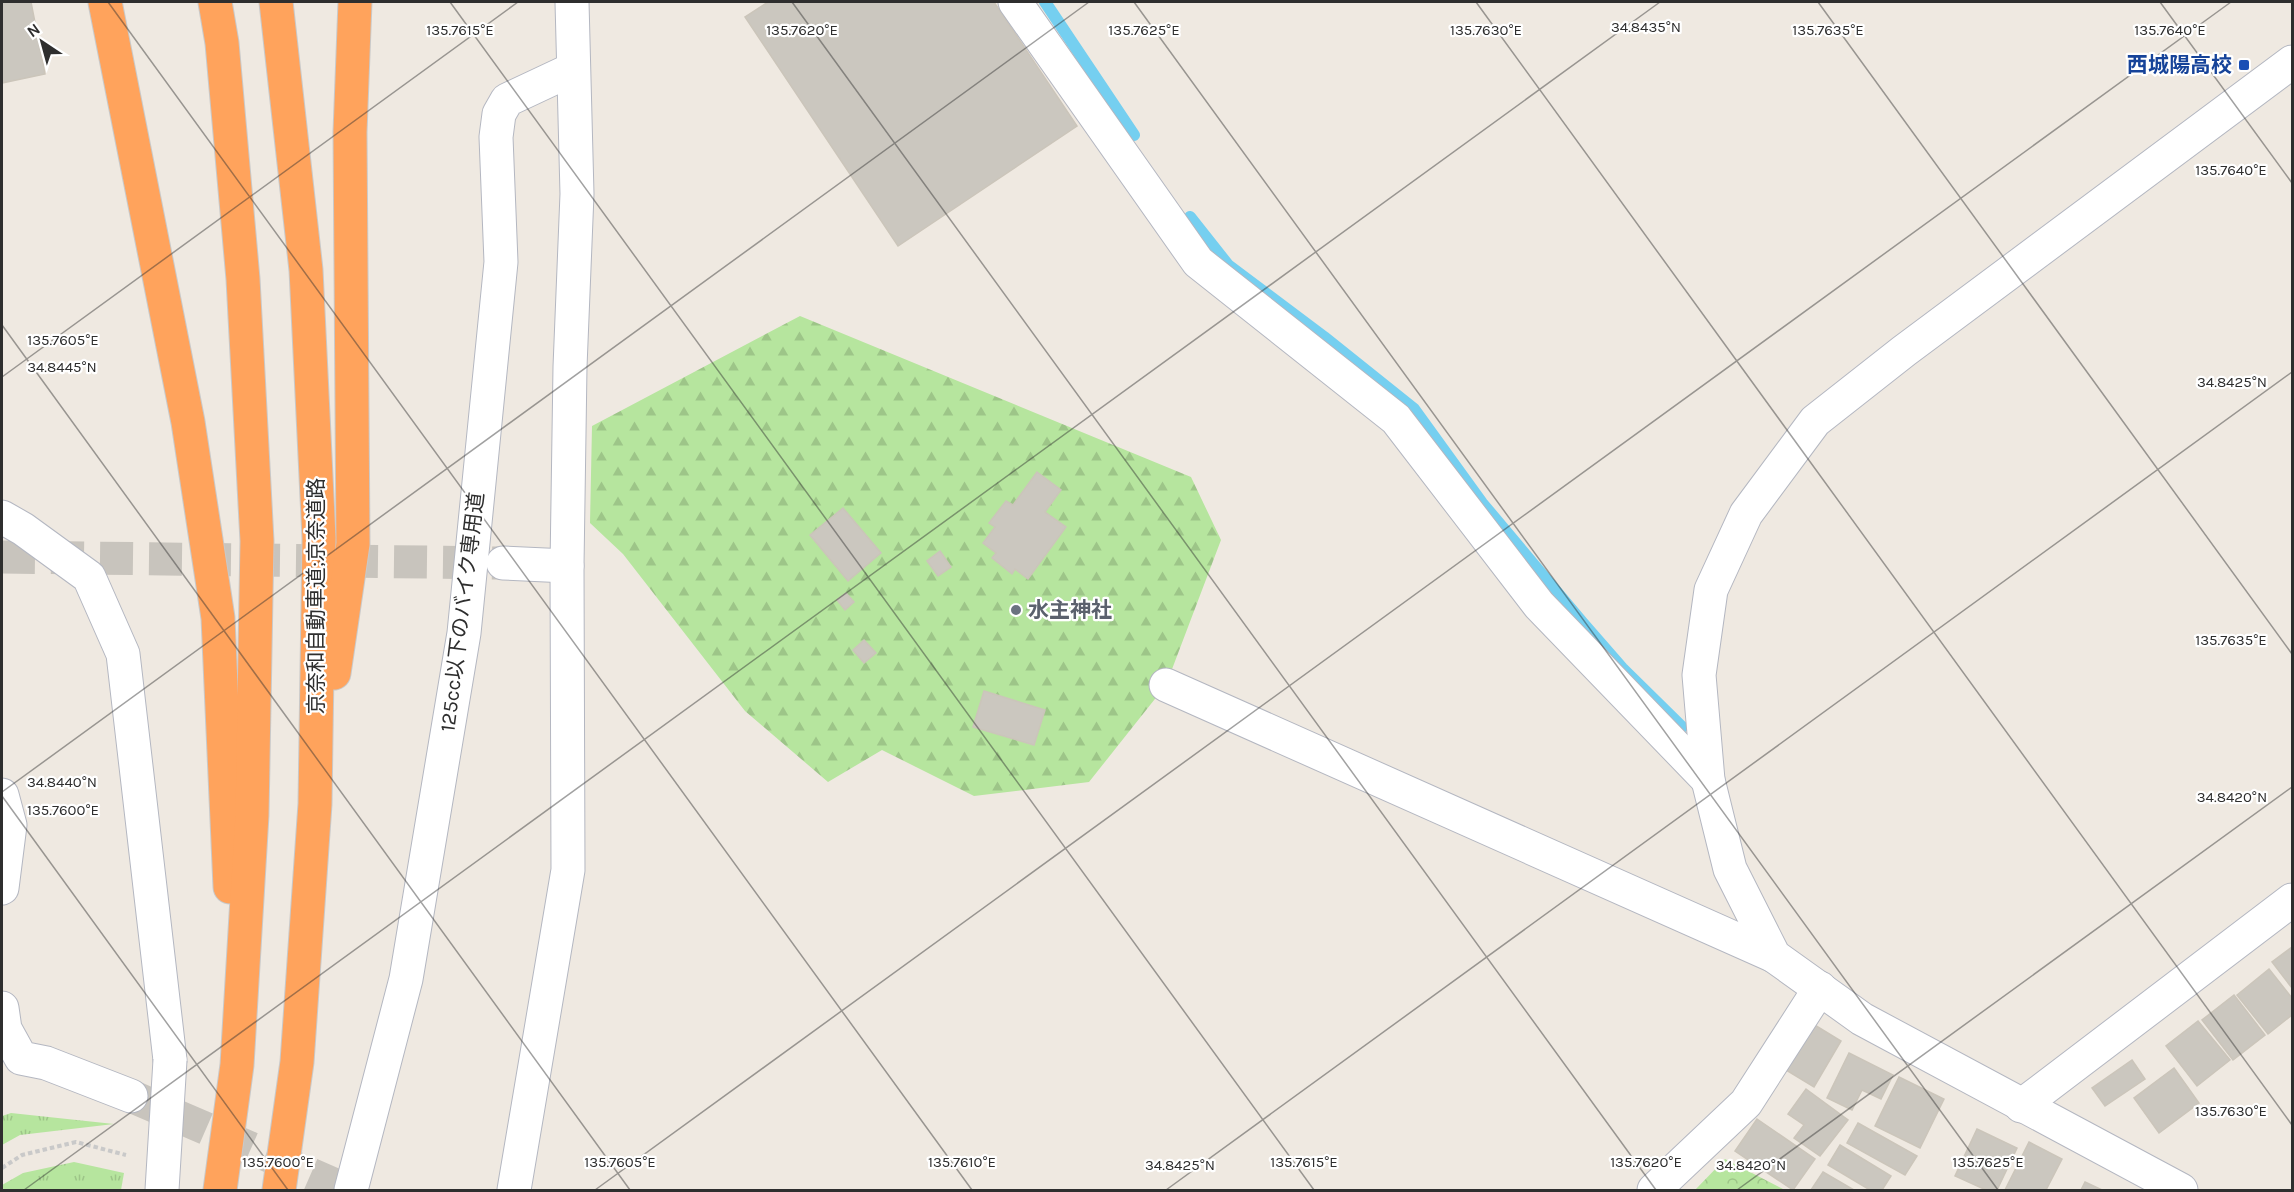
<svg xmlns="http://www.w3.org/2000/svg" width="2294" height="1192" font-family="Karla,'Noto Sans JP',sans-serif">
	<defs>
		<pattern id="grass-tufts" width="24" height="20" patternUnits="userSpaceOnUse" patternTransform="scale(1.5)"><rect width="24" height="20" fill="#b6e59e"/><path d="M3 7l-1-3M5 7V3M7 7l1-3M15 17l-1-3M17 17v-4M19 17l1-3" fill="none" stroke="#9dc588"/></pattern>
		<pattern id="forest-firs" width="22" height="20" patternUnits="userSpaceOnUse" patternTransform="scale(1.5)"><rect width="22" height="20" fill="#b6e59e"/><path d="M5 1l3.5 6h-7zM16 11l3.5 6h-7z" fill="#9dc588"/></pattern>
		<pattern id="park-crowns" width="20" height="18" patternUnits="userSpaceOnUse" patternTransform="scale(1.5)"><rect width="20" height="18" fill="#b6e59e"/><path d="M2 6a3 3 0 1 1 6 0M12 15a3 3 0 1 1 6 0" fill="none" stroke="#9dc588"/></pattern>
	</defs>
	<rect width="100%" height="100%" fill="#efe9e1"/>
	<g fill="url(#grass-tufts)">
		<path d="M 11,1113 L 114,1124 L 20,1135 L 2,1145 L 2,1116 Z"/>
		<path d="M 74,1162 L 124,1173 L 121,1190 L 2,1190 L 2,1185 L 23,1173 Z"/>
	</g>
	<path fill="url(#forest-firs)" d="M 800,316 L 1191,477 L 1221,540 L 1166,685 L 1089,782 L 974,796 L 882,750 L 828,782 L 745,711 L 623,554 L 590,523 L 592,426 Z"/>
	<path fill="url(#park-crowns)" d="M 1725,1159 L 1785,1190 L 1695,1190 Z"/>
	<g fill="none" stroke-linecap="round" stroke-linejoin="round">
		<g stroke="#75cff0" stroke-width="12">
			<path d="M 1045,2 L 1134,135"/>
			<path d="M 1190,217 L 1228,265 L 1324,337 L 1414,409 L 1482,503 L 1582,622 L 1622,668 L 1682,727"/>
		</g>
	</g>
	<g fill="#cbc7bf" stroke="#cbc5ba" stroke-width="1.5">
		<path d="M 2,2 L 31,2 L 45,74 L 2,83 Z"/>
		<path d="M 768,2 L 994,2 L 1077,126 L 898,246 L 745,17 Z"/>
		<path d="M 1037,472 L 1061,490 L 1045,512 L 1066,527 L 1028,579 L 1015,569 L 1012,574 L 992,558 L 996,553 L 983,543 L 995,527 L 989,523 L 1006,501 L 1013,505 Z"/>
		<path d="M 843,508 L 881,553 L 848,581 L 810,535 Z"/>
		<path d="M 940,551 L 951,567 L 938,576 L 927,561 Z"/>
		<path d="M 846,593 L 854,602 L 845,610 L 837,600 Z"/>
		<path d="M 864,640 L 876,653 L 864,663 L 853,650 Z"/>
		<path d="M 984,691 L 1045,710 L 1034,745 L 973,727 Z"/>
		<path d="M 2292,947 L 2292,988 L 2272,962 Z"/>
		<path d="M 2269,969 L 2292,998 L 2292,1015 L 2268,1034 L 2237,995 Z"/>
		<path d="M 2234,995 L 2265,1035 L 2233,1060 L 2202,1020 Z"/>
		<path d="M 2198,1021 L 2230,1060 L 2197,1086 L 2166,1046 Z"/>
		<path d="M 1813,1024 L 1841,1041 L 1814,1087 L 1786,1070 Z"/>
		<path d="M 1849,1053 L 1893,1075 L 1881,1099 L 1862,1090 L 1852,1110 L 1827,1098 Z"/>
		<path d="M 2132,1060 L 2145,1079 L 2105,1106 L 2092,1088 Z"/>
		<path d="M 2174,1068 L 2199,1103 L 2159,1133 L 2134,1098 Z"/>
		<path d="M 1899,1077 L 1944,1099 L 1920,1148 L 1875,1126 Z"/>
		<path d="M 1806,1089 L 1848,1120 L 1820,1156 L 1794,1138 L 1804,1125 L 1788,1114 Z"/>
		<path d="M 1757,1119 L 1815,1159 L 1793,1190 L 1735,1151 Z"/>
		<path d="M 1858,1123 L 1917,1156 L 1905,1175 L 1847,1143 Z"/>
		<path d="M 1977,1129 L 2017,1148 L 1997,1190 L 1986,1190 L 1955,1176 Z"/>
		<path d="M 2029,1142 L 2062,1159 L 2046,1190 L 2005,1190 Z"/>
		<path d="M 1840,1145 L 1891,1176 L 1882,1190 L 1870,1190 L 1828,1165 Z"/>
		<path d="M 1823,1172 L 1854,1190 L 1811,1190 Z"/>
		<path d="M 2085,1182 L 2102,1190 L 2081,1190 Z"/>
	</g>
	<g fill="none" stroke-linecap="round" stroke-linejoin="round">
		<g stroke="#c8c4bd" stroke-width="33" stroke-dasharray="33 16" stroke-linecap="butt">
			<path d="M 2,557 L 501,563"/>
			<path d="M 131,1096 L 347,1190"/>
		</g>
		<defs>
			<g id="street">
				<path d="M 1015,2 L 1198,262 L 1396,419 L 1539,605 L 1708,780"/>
				<path d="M 2,517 L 23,529 L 89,577 L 123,654 L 170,1060"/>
				<path d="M 503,563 L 567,566"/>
				<path d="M 1166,685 L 1774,956"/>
				<path d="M 2,795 L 10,825 L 2,888"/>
				<path d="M 2,1008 L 5,1029 L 21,1058 L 46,1063 L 131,1096"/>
				<path d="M 2021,1106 L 2292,900"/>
				<path d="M 351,1190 L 406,979 L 464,633 L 501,262 L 496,137 L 499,114 L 507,100 L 573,69"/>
				<path d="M 514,1190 L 568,870 L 567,566 L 570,367 L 577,194 L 572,2"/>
				<path d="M 1654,1190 L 1746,1103 L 1820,988"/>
				<path d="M 2181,1190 L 1862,1019 L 1774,956 L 1730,869 L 1708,780 L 1699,675 L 1711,590 L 1746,514 L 1815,421 L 1904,351 L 2292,62"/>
			</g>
			<g id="highway">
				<path d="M 105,2 L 188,422 L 218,618 L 230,887"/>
				<path d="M 215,2 L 222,43 L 243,279 L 257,541 L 252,815 L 237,1065 L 220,1190"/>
				<path d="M 276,2 L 306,270 L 319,538 L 315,804 L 297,1062 L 279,1190"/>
				<path d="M 334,673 L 353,544 L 350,132 L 355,2"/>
			</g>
		</defs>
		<use href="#street" stroke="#b4b7c1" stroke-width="35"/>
		<use href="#highway" stroke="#c9c9c9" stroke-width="35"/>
		<path stroke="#c9c9c9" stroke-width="4" stroke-dasharray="4.5 3" stroke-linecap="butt" d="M 2,1168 L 22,1155 L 76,1142 L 126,1155"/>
		<use href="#street" stroke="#fff" stroke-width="33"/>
		<use href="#highway" stroke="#ffa35c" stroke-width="33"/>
		<defs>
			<path id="street-bridge" d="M 162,1190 L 170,1060"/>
		</defs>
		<use href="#street-bridge" stroke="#b4b7c1" stroke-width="35" stroke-linecap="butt"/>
		<use href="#street-bridge" stroke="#fff" stroke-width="33"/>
	</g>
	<path fill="none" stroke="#2e2e2e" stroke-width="1.5" stroke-opacity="0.45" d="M 108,2 L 972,1190M 450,2 L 1314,1190M 792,2 L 1656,1190M 1134,2 L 1998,1190M 1476,2 L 2292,1125M 1818,2 L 2292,654M 2160,2 L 2292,183M 2,325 L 630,1190M 2,377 L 518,2M 2,792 L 1089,2M 2,796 L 288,1190M 24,1190 L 1660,2M 595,1190 L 2231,2M 1166,1190 L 2292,372M 1737,1190 L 2292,787"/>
	<rect fill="#1a4fb4" stroke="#fff" stroke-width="2" x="2238" y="59" width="12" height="12" rx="3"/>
	<circle fill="#6b7280" stroke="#fff" stroke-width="2" cx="1016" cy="610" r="6"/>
	<g text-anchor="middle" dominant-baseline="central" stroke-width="4.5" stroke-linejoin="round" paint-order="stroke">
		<g font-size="21" font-weight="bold" fill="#164399" stroke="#fff" text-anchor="end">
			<text x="2232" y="65">西城陽高校</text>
		</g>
		<g font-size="21" fill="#2e2e2e" stroke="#fff">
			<text transform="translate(316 596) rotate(-90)">京奈和自動車道;京奈道路</text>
			<text transform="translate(462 612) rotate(-83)">125cc以下のバイク専用道</text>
		</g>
		<g font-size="21" font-weight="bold" fill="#5b616d" stroke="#fff" text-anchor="start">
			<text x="1028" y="610">水主神社</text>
		</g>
	</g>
	<g font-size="15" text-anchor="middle" fill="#2e2e2e" stroke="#fff" stroke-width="4.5" stroke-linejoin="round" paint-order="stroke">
		<text x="1646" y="32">34.8435°N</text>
		<text x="460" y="35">135.7615°E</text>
		<text x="802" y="35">135.7620°E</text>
		<text x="1144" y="35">135.7625°E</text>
		<text x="1486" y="35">135.7630°E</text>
		<text x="1828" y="35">135.7635°E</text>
		<text x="2170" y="35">135.7640°E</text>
		<text x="2231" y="175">135.7640°E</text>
		<text x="63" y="345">135.7605°E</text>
		<text x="62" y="372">34.8445°N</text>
		<text x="2232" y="387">34.8425°N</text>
		<text x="2231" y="645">135.7635°E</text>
		<text x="62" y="787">34.8440°N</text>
		<text x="2232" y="802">34.8420°N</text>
		<text x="63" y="815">135.7600°E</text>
		<text x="2231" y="1116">135.7630°E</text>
		<text x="278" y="1167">135.7600°E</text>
		<text x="620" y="1167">135.7605°E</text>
		<text x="962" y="1167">135.7610°E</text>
		<text x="1304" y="1167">135.7615°E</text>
		<text x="1646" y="1167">135.7620°E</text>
		<text x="1988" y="1167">135.7625°E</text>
		<text x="1180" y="1170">34.8425°N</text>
		<text x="1751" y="1170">34.8420°N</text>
	</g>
	<rect width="2294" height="1192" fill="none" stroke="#2e2e2e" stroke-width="6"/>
	<g transform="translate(42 42) rotate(324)" stroke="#ffffff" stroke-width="4.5" paint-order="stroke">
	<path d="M0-4.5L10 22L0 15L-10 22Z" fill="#2e2e2e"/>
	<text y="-9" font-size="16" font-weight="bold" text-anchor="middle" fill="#2e2e2e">N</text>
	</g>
</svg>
